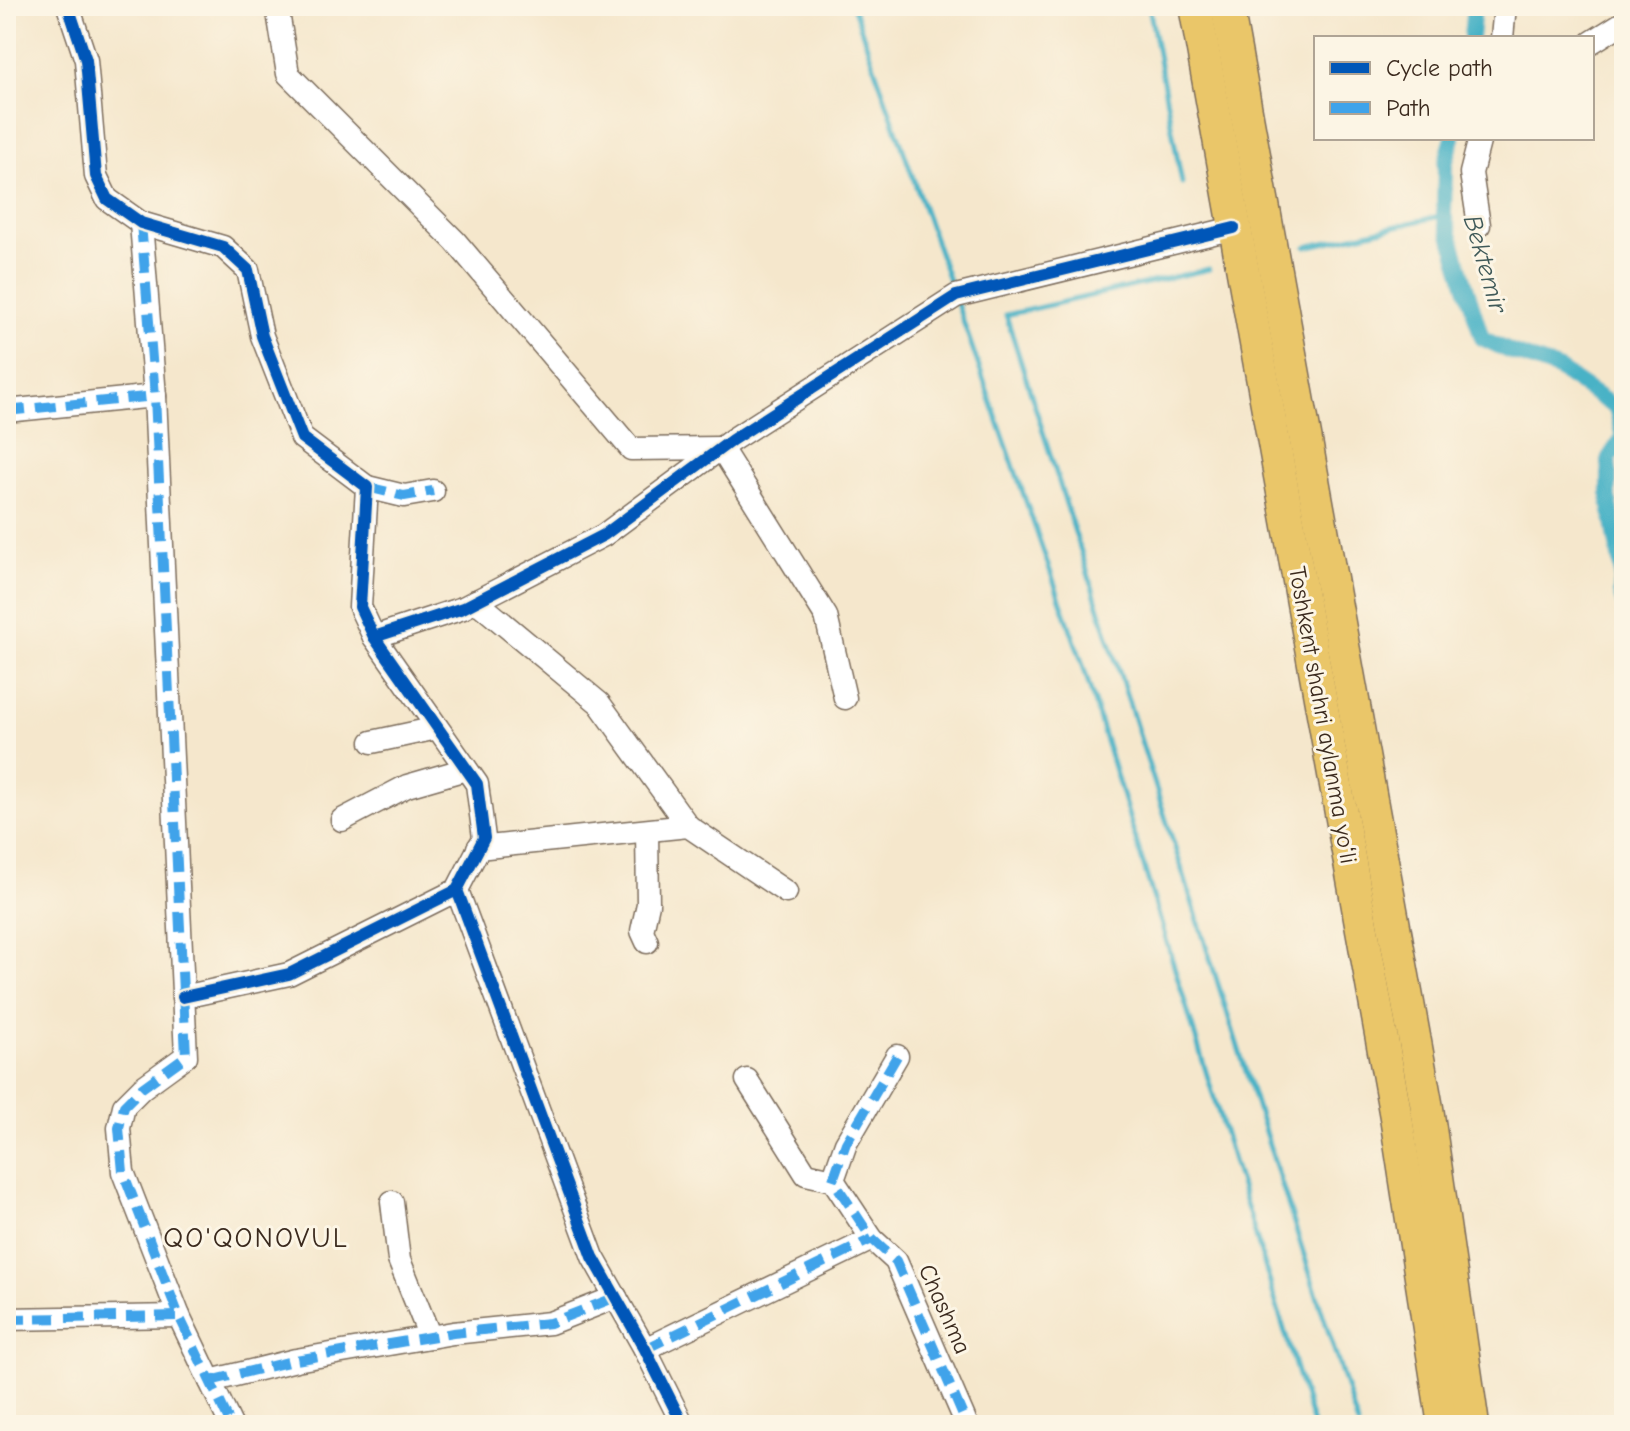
<svg xmlns="http://www.w3.org/2000/svg" width="1630" height="1431" font-family="'Comic Neue',sans-serif">
	<rect width="100%" height="100%" fill="#fcf5e5"/>
	<filter id="ink" filterUnits="userSpaceOnUse"><feTurbulence type="fractalNoise" baseFrequency=".0125" numOctaves="2"/><feDisplacementMap in="SourceGraphic" scale="16" xChannelSelector="R" yChannelSelector="G"/><feConvolveMatrix kernelMatrix="1 2 1 2 8 2 1 2 1" color-interpolation-filters="sRGB"/></filter>
	<filter id="wash" filterUnits="userSpaceOnUse"><feTurbulence type="fractalNoise" baseFrequency=".006" numOctaves="4" result="noise"/><feDisplacementMap in="SourceGraphic" scale="32" xChannelSelector="R" yChannelSelector="G"/><feGaussianBlur stdDeviation="1.8" result="paint"/><feColorMatrix in="noise" values="0 0 0 0 0 0 0 0 0 0 0 0 0 0 0 0 0 1.4 0 .05"/><feComposite in="paint" operator="in"/></filter>
	<g filter="url(#wash)">
		<rect width="100%" height="100%" fill="#f5e7cc"/>
		<g fill="none" stroke-linecap="round" stroke-linejoin="round">
			<g stroke="#48b2c6" stroke-width="5">
				<path d="M 853,6 L 953,292"/>
				<path d="M 1149,6 L 1182,183"/>
				<path d="M 1306,247 L 1444,215"/>
				<path d="M 1209,269 L 1006,315 L 1358,1425"/>
				<path d="M 956,301 L 1082,662 L 1313,1425"/>
			</g>
			<g stroke="#48b2c6" stroke-width="16">
				<path d="M 1471,38 L 1474,6"/>
				<path d="M 1453,138 L 1445,164 L 1444,215 L 1482,338 L 1511,352 L 1558,369 L 1616,408 L 1623,437 L 1609,458 L 1609,499 L 1622,574 L 1620,592 L 1624,605"/>
			</g>
		</g>
	</g>
	<g filter="url(#ink)">
		<g fill="none" stroke-linecap="round" stroke-linejoin="round">
			<defs>
				<g id="minor">
					<path d="M 68,6 L 86,60 L 96,176 L 107,199 L 141,223 L 223,247 L 248,270 L 262,336 L 302,438 L 367,487 L 360,607 L 374,637 L 477,784 L 484,838 L 457,890 L 289,974 L 183,997"/>
					<path d="M 277,6 L 288,74 L 455,241 L 631,449 L 721,448 L 826,616 L 845,698"/>
					<path d="M 1502,38 L 1505,6"/>
					<path d="M 1592,42 L 1624,22"/>
					<path d="M 141,223 L 155,396 L 186,1056 L 142,1088 L 124,1106 L 119,1128 L 123,1172 L 179,1316 L 231,1425"/>
					<path d="M 1479,225 L 1471,173 L 1480,138"/>
					<path d="M 6,411 L 155,396"/>
					<path d="M 367,487 L 404,496 L 433,491"/>
					<path d="M 476,601 L 599,703 L 688,826"/>
					<path d="M 374,637 L 463,608 L 604,535 L 732,440 L 956,296 L 1234,228"/>
					<path d="M 372,742 L 437,728"/>
					<path d="M 342,820 L 407,786 L 466,769"/>
					<path d="M 478,848 L 688,826 L 786,892"/>
					<path d="M 457,890 L 593,1257 L 645,1349 L 683,1425"/>
					<path d="M 647,942 L 642,931 L 648,904 L 647,831"/>
					<path d="M 897,1056 L 846,1143 L 833,1180 L 872,1239 L 896,1261 L 967,1425"/>
					<path d="M 747,1080 L 806,1174 L 833,1180"/>
					<path d="M 392,1202 L 399,1260 L 430,1337"/>
					<path d="M 6,1319 L 179,1316"/>
					<path d="M 645,1349 L 872,1239"/>
					<path d="M 210,1381 L 296,1360 L 453,1333 L 550,1323 L 616,1297"/>
				</g>
				<g id="highway">
					<path d="M 1195,6 L 1396,1117 L 1444,1425"/>
					<path d="M 1227,6 L 1427,1108 L 1473,1425"/>
				</g>
			</defs>
			<use href="#minor" stroke="#7c6c5b" stroke-width="25"/>
			<use href="#highway" stroke="#7c6c5b" stroke-width="35"/>
			<use href="#minor" stroke="#fff" stroke-width="22"/>
			<use href="#highway" stroke="#eac669" stroke-width="32"/>
			<g stroke="#3fa3ea" stroke-width="10" stroke-dasharray="20 10" stroke-linecap="butt">
				<path d="M 141,223 L 155,396 L 186,1056 L 142,1088 L 124,1106 L 119,1128 L 123,1172 L 179,1316 L 231,1425"/>
				<path d="M 6,411 L 155,396"/>
				<path d="M 367,487 L 404,496 L 433,491"/>
				<path d="M 897,1056 L 846,1143 L 833,1180 L 872,1239 L 896,1261 L 967,1425"/>
				<path d="M 6,1319 L 179,1316"/>
				<path d="M 645,1349 L 872,1239"/>
				<path d="M 210,1381 L 296,1360 L 453,1333 L 550,1323 L 616,1297"/>
			</g>
			<defs>
				<g id="cycleway">
					<path d="M 68,6 L 86,60 L 96,176 L 107,199 L 141,223 L 223,247 L 248,270 L 262,336 L 302,438 L 367,487 L 360,607 L 374,637 L 477,784 L 484,838 L 457,890 L 289,974 L 183,997"/>
					<path d="M 374,637 L 463,608 L 604,535 L 732,440 L 956,296 L 1234,228"/>
					<path d="M 457,890 L 593,1257 L 645,1349 L 683,1425"/>
				</g>
			</defs>
			<use href="#cycleway" stroke="#fcf5e5" stroke-width="17"/>
			<use href="#cycleway" stroke="#0057b8" stroke-width="12"/>
		</g>
	</g>
	<g text-anchor="middle" dominant-baseline="central" stroke-width="6" stroke-linejoin="round" paint-order="stroke">
		<g font-size="24" fill="#3b2a1e" stroke="#fcf5e5">
			<text transform="translate(1323 715) rotate(80)">Toshkent shahri aylanma yoʻli</text>
			<text transform="translate(945 1309) rotate(66)">Chashma</text>
		</g>
		<g font-size="26" font-style="italic" fill="#405a59" stroke="#fcf5e5">
			<text transform="translate(1485 264) rotate(74)">Bektemir</text>
		</g>
		<g font-size="28" letter-spacing="2" fill="#3b2a1e" stroke="#fcf5e5">
			<text x="256" y="1238">QO'QONOVUL</text>
		</g>
	</g>
	<rect width="1630" height="1431" fill="none" stroke="#fcf5e5" stroke-width="32"/>
	<rect x="1314" y="36" width="280" height="104" fill="#fcf5e5" stroke="#afa495" stroke-width="2"/>
	<rect x="1330" y="62" width="40" height="12" fill="#0057b8" stroke="#afa495" stroke-width="2"/>
	<text x="1386" y="76" font-size="24" fill="#3b2a1e">Cycle path</text>
	<rect x="1330" y="102" width="40" height="12" fill="#3fa3ea" stroke="#afa495" stroke-width="2"/>
	<text x="1386" y="116" font-size="24" fill="#3b2a1e">Path</text>
</svg>
